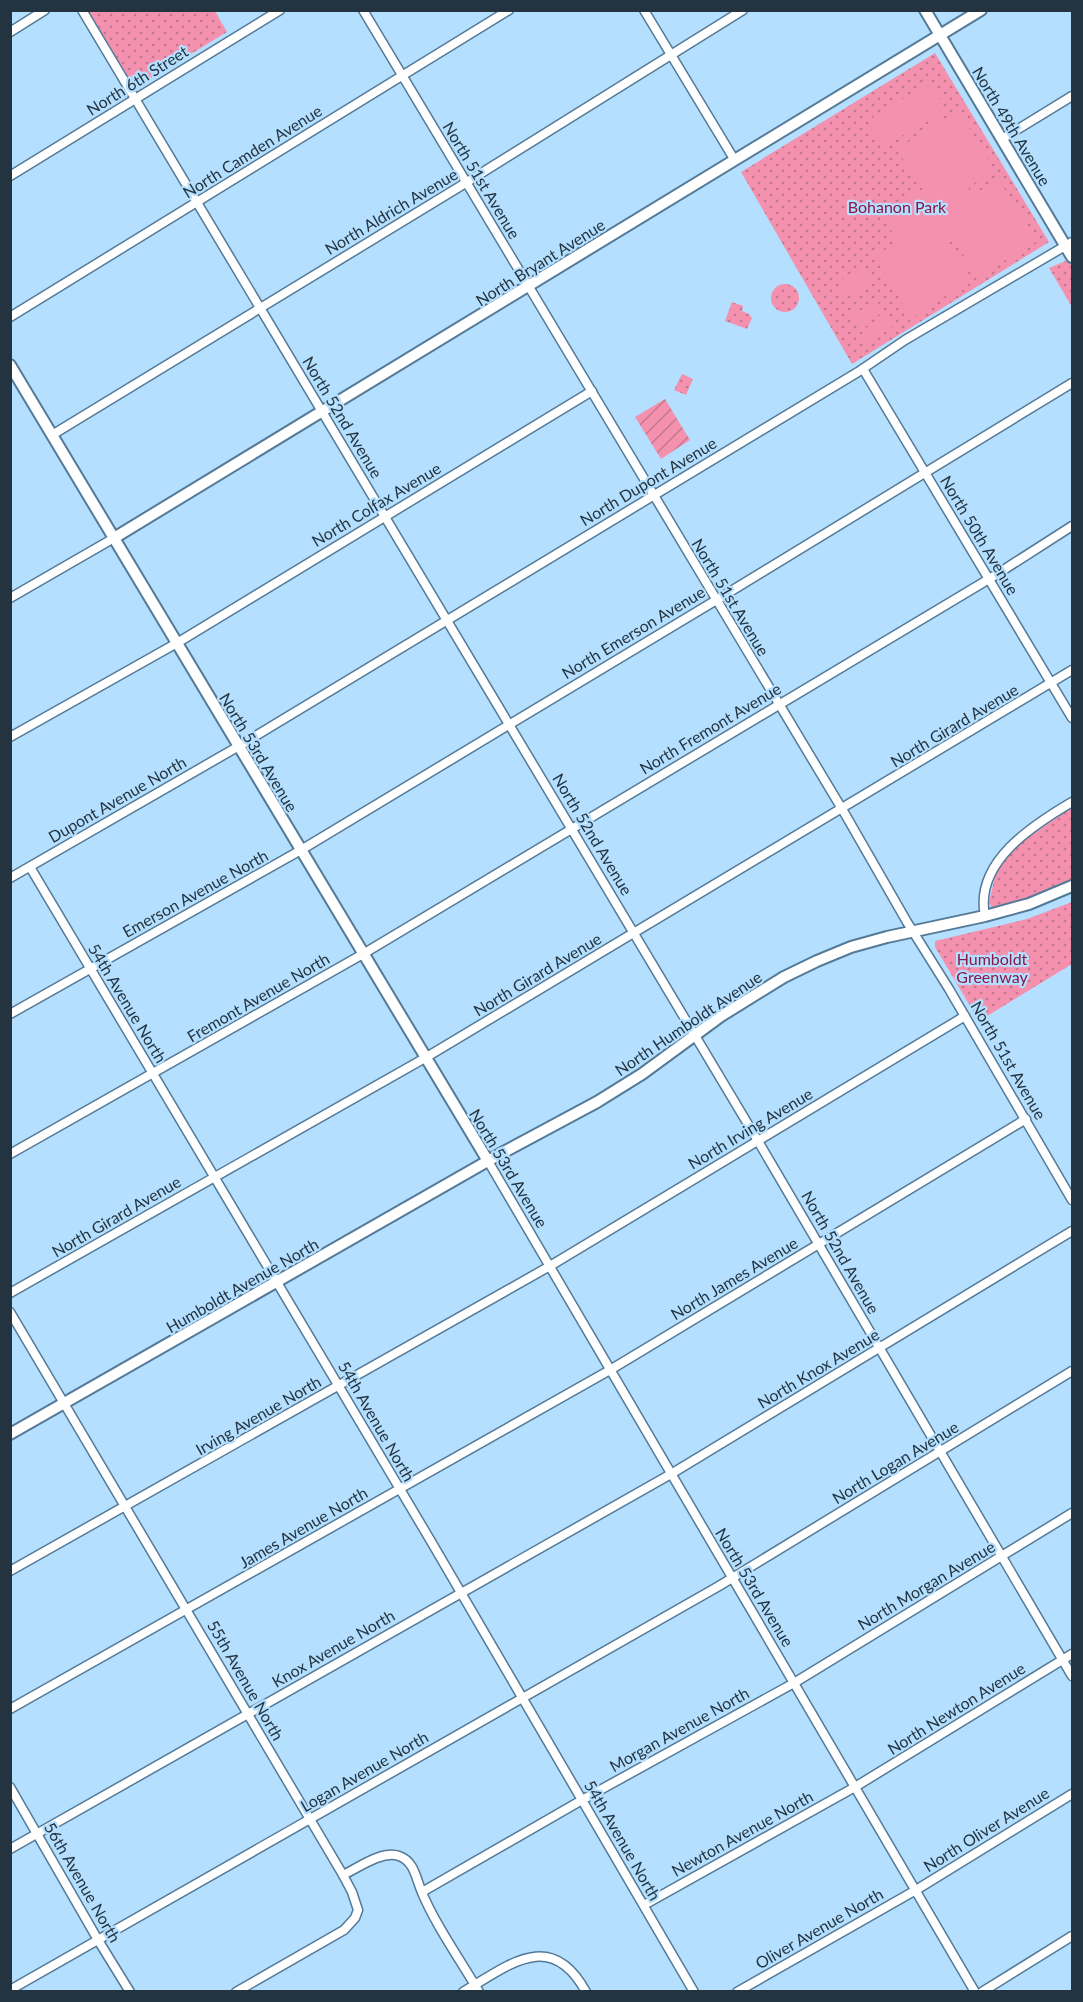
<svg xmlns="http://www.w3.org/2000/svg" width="1083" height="2002" font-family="Lato,sans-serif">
	<defs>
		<pattern id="park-dots" width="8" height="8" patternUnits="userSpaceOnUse" patternTransform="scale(1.5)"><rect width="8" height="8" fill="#f491ae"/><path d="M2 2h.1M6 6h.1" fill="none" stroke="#c5778f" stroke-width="1.8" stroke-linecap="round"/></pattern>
		<pattern id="garden-furrows" width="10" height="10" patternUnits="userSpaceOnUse" patternTransform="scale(1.5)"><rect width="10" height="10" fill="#f491ae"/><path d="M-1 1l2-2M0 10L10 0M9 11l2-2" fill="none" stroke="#c5778f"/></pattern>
	</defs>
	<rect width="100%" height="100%" fill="#b5dfff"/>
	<g fill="url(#park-dots)">
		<path d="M 88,11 L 215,11 L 227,32 L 135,88 Z"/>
		<path d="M 935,53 L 1049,242 L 852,364 L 741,172 Z"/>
		<path d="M 1068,260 L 1072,267 L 1072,307 L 1049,268 Z"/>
		<circle cx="785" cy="298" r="14"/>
		<path d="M 732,302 L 743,306 L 742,311 L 749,314 L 752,318 L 747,329 L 725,321 Z"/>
		<path d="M 682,374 L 693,379 L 686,395 L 674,390 Z"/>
		<path d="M 1072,807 L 1072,882 L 1030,901 L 993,910 L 989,902 L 997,869 L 1017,845 Z"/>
		<path d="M 1072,902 L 1072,964 L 979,1021 L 935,947 L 935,941 L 1027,919 Z"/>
	</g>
	<path fill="url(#garden-furrows)" d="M 665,399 L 690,440 L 661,459 L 635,417 Z"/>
	<g fill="#f491ae">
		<path d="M 927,86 C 936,88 943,101 941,110 L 938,115 L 890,143 C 878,146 866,128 873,117 L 922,87 Z"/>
		<path d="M 958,110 L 995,171 L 968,187 L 972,195 L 999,180 L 1038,241 L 977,277 L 955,241 L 956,235 L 942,242 L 951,245 L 972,279 L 911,318 L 874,256 L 898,242 L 880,213 L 928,186 L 917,182 L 897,149 Z"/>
		<path d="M 864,266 L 873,282 L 846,298 L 837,282 Z"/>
		<path d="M 877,301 L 884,312 L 859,327 L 852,315 Z"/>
		<path d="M 886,316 L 892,328 L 868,342 L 861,331 Z"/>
	</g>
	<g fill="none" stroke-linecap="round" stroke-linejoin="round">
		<defs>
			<g id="minor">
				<path d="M 82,10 L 758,1141 L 1072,1676"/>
				<path d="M 363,10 L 845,814 L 907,922 L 949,989 L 1072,1200"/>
				<path d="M 644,10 L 734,159"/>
				<path d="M 10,32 L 45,10"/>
				<path d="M 1002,139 L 1072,96"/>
				<path d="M 10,176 L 280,10"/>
				<path d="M 10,317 L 509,10"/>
				<path d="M 863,369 L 1072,718"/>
				<path d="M 52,435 L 459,187 L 743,10"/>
				<path d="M 10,598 L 114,538"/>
				<path d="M 10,737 L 177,643 L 592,391"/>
				<path d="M 30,867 L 432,1543 L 694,1992"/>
				<path d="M 10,878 L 239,746 L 858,372 L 905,340 L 1072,242"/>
				<path d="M 985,916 C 974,862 1033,825 1072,802"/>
				<path d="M 10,1014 L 301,850 L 723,596 L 1072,383"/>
				<path d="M 10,1154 L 363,954 L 994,576 L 1072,526"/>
				<path d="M 488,1161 L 975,1992"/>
				<path d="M 10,1293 L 425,1058 L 1072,670"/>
				<path d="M 10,1312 L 343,1875 C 358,1868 382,1850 399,1856 C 414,1861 416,1878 421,1890 C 434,1923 461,1961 479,1992"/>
				<path d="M 10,1571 L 550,1266 L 965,1016"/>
				<path d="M 10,1709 L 610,1370 L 1026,1119"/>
				<path d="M 10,1787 L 98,1940 L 130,1992"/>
				<path d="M 10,1849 L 671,1474 L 1072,1231"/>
				<path d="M 422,1892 L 582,1800 L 794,1683 L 1072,1513"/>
				<path d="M 644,1905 L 855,1787 L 1072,1654"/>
				<path d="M 10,1990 L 719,1586 L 1072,1371"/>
				<path d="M 236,1992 L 344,1930 L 355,1918 L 358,1910 L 352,1892 L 343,1875"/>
				<path d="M 463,1992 C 509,1965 551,1928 586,1992"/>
				<path d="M 737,1992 L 916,1890 L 1072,1794"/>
				<path d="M 982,1992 L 1072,1936"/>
			</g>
			<g id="tertiary">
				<path d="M 925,10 L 1072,257"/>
				<path d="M 10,365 L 488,1161"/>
				<path d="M 114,538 L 981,10"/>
				<path d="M 10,1434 L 500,1154 L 597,1102 L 642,1074 L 721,1016 L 784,977 L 817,961 L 851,947 L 887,937 L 985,916 L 1029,904 L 1072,886"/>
			</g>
		</defs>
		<use href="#minor" stroke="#547a97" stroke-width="11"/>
		<use href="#tertiary" stroke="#547a97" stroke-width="14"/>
		<use href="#minor" stroke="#fff" stroke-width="8"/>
		<use href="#tertiary" stroke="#fff" stroke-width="10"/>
	</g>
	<g text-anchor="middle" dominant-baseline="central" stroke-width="4.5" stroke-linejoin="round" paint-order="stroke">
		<g font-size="16" fill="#233440" stroke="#b5dfff">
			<text transform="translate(137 80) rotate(-32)">North 6th Street</text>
			<text transform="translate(1012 126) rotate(59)">North 49th Avenue</text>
			<text transform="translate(252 151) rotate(-32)">North Camden Avenue</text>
			<text transform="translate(482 180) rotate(59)">North 51st Avenue</text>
			<text transform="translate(391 211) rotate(-31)">North Aldrich Avenue</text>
			<text transform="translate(540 262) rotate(-32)">North Bryant Avenue</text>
			<text transform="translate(343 417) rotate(59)">North 52nd Avenue</text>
			<text transform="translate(648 481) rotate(-31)">North Dupont Avenue</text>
			<text transform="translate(376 504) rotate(-31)">North Colfax Avenue</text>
			<text transform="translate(980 535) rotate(59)">North 50th Avenue</text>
			<text transform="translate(731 597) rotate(59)">North 51st Avenue</text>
			<text transform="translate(633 632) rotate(-31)">North Emerson Avenue</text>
			<text transform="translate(954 725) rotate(-31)">North Girard Avenue</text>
			<text transform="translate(710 728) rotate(-31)">North Fremont Avenue</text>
			<text transform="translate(259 752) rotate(59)">North 53rd Avenue</text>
			<text transform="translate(117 799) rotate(-30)">Dupont Avenue North</text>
			<text transform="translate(593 834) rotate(59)">North 52nd Avenue</text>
			<text transform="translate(195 893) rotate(-29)">Emerson Avenue North</text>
			<text transform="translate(537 974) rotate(-31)">North Girard Avenue</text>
			<text transform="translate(258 997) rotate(-30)">Fremont Avenue North</text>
			<text transform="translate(128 1003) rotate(59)">54th Avenue North</text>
			<text transform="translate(688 1023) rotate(-34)">North Humboldt Avenue</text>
			<text transform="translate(1009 1060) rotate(60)">North 51st Avenue</text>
			<text transform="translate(750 1128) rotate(-31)">North Irving Avenue</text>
			<text transform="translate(509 1168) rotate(59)">North 53rd Avenue</text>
			<text transform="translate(116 1216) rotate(-30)">North Girard Avenue</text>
			<text transform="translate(841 1252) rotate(60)">North 52nd Avenue</text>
			<text transform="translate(734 1278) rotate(-31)">North James Avenue</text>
			<text transform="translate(242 1285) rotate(-30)">Humboldt Avenue North</text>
			<text transform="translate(818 1368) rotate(-31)">North Knox Avenue</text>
			<text transform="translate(258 1415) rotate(-30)">Irving Avenue North</text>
			<text transform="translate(377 1421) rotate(60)">54th Avenue North</text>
			<text transform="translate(895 1462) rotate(-31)">North Logan Avenue</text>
			<text transform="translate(303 1527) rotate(-30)">James Avenue North</text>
			<text transform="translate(926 1585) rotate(-31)">North Morgan Avenue</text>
			<text transform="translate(755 1587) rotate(59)">North 53rd Avenue</text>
			<text transform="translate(333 1648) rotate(-30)">Knox Avenue North</text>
			<text transform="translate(246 1680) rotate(60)">55th Avenue North</text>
			<text transform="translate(956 1708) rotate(-32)">North Newton Avenue</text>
			<text transform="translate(679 1729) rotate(-29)">Morgan Avenue North</text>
			<text transform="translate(364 1771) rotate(-30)">Logan Avenue North</text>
			<text transform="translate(986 1829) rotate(-32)">North Oliver Avenue</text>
			<text transform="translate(742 1833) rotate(-29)">Newton Avenue North</text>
			<text transform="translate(623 1840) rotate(60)">54th Avenue North</text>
			<text transform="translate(83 1882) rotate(60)">56th Avenue North</text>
			<text transform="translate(819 1928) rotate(-30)">Oliver Avenue North</text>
		</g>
		<g font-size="16" fill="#881847" stroke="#b5dfff">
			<text x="897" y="206">Bohanon Park</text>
			<text x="992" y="958">Humboldt<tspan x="992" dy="18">Greenway</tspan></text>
		</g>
	</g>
	<rect width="1083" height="2002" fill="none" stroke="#233440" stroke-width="24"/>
</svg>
